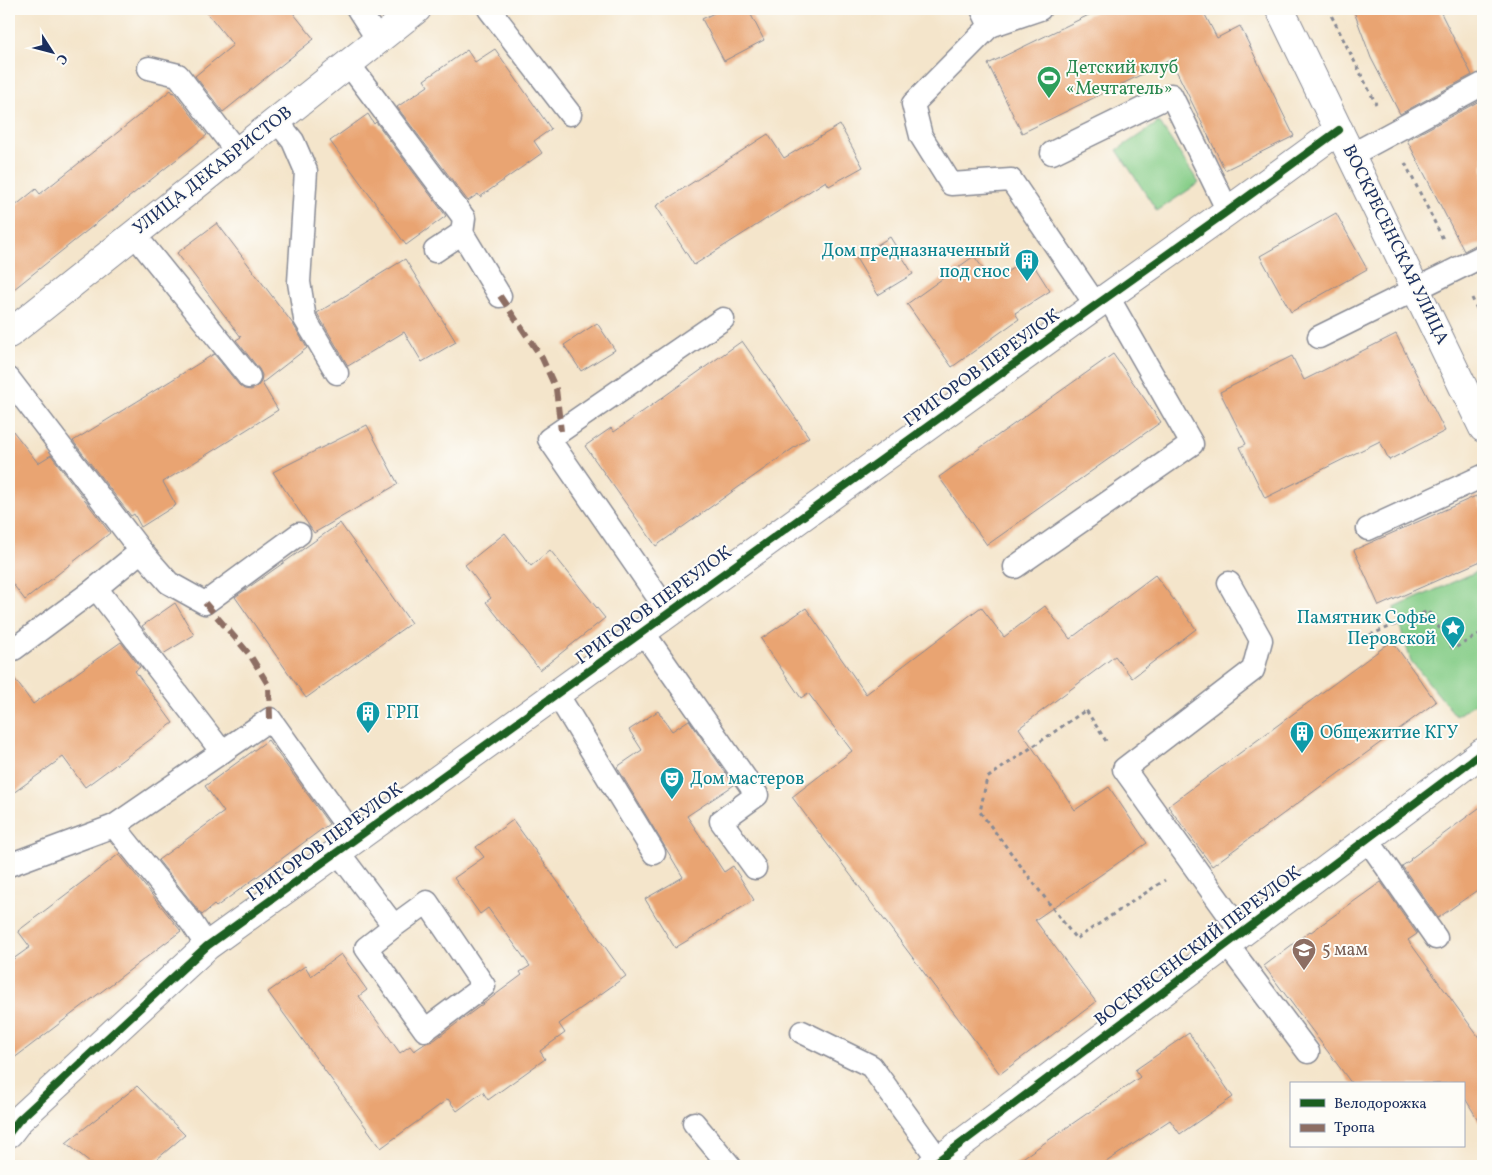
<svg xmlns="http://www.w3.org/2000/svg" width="1492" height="1175" font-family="Vollkorn,serif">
	<rect width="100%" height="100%" fill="#fdfcf7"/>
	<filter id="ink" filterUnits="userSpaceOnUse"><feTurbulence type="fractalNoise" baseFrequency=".02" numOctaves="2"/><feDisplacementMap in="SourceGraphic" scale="10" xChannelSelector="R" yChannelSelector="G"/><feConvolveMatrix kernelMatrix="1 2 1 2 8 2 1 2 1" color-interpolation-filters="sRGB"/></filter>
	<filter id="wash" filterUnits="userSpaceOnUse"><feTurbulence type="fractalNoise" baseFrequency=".0096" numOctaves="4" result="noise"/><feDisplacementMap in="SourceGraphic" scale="20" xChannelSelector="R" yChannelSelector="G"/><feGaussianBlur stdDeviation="1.12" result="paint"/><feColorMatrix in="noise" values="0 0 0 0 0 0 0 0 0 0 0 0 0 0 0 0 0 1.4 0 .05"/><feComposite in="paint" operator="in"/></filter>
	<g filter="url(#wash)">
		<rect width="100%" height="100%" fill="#f4e5cb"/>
		<g fill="#87ce89" stroke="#517e74">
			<path d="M 1159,122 L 1199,183 L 1157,211 L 1117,150 Z"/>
			<path d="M 1483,569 L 1483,698 L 1456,716 L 1411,661 L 1394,608 Z"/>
		</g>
		<g id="blocks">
			<g fill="#e9a472">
				<path d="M 204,9 L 290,9 L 314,39 L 223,112 L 195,76 L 233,45 Z"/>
				<path d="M 722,9 L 748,9 L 764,40 L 724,61 L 702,19 Z"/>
				<path d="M 1101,9 L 1202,9 L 1217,38 L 1240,26 L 1294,136 L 1225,170 L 1171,60 L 1022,133 L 988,64 Z"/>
				<path d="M 1353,9 L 1439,9 L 1472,75 L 1400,114 L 1371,58 Z"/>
				<path d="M 495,49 L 551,129 L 534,141 L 542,153 L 480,197 L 478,194 L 468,201 L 397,107 L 428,86 L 424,80 L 467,50 L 475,62 Z"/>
				<path d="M 171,90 L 173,93 L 174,92 L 207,135 L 9,293 L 9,211 L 36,189 L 40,194 Z"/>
				<path d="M 1483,99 L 1483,243 L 1477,244 L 1464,251 L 1407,140 Z"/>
				<path d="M 368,114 L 374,124 L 376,122 L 446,216 L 406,245 L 330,141 Z"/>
				<path d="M 840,125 L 863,167 L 829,186 L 826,181 L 694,265 L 656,206 L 768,134 L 784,158 Z"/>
				<path d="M 1336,213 L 1367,269 L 1291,312 L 1260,256 Z"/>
				<path d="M 217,223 L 293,324 L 307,348 L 262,383 L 278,410 L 163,482 L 176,505 L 141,527 L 134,514 L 131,516 L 73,441 L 214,354 L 239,385 L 244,389 L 251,390 L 257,387 L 261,382 L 262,375 L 259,369 L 236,340 L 241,337 L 177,253 Z"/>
				<path d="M 890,237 L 913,274 L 878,295 L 856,258 Z"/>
				<path d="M 974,256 L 992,281 L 1029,258 L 1050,291 L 1015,313 L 1019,319 L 952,367 L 907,304 Z"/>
				<path d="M 405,259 L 456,342 L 422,362 L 404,332 L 348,366 L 317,313 Z"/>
				<path d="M 597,323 L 615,350 L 581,371 L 564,345 Z"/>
				<path d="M 1396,334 L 1445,431 L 1389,460 L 1380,441 L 1265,498 L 1240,447 L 1246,444 L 1220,392 L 1292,356 L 1304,380 Z"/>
				<path d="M 742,341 L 809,437 L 656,546 L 585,446 L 611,428 L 614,432 Z"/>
				<path d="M 1113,354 L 1161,422 L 987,545 L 939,477 Z"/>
				<path d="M 367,425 L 398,484 L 314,533 L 273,472 Z"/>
				<path d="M 9,426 L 38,463 L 51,455 L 110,533 L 25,600 L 9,579 Z"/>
				<path d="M 1476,496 L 1483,513 L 1483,560 L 1379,606 L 1354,550 Z"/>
				<path d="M 340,523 L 411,623 L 306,698 L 235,597 Z"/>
				<path d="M 505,533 L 531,566 L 550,550 L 605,618 L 540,670 L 486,602 L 491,598 L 465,565 Z"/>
				<path d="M 1155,575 L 1196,629 L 1132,678 L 1115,656 L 1019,728 L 1075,810 L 1109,787 L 1147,843 L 1035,920 L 1096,1002 L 1000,1074 L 792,797 L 852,751 L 808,693 L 801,698 L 761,639 L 806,608 L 866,694 L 981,607 L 1004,637 L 1045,606 L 1070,639 Z"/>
				<path d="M 175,603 L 194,635 L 163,654 L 142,626 Z"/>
				<path d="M 1392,641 L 1436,702 L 1212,866 L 1168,806 Z"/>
				<path d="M 121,642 L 140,667 L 135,671 L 173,723 L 85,787 L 63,757 L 9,796 L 9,671 L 33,704 Z"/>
				<path d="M 658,711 L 672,731 L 689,720 L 734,785 L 687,816 L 724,872 L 733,866 L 754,900 L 675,948 L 645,899 L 683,877 L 617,767 L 642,750 L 629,730 Z"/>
				<path d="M 268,740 L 329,824 L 216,907 L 214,905 L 202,915 L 158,860 L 224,812 L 205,786 Z"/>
				<path d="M 1483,805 L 1483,886 L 1438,918 L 1402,866 L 1411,860 L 1410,859 Z"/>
				<path d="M 513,820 L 626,976 L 559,1024 L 565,1033 L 540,1051 L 545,1059 L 488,1100 L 483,1092 L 457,1111 L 448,1099 L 381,1148 L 268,992 L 305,966 L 311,976 L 341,954 L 367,990 L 359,996 L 400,1053 L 410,1046 L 414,1051 L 426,1043 L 433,1041 L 522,975 L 520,972 L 530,966 L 488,908 L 480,914 L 454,878 L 484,857 L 476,847 Z"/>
				<path d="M 119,854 L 181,931 L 9,1062 L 9,962 L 30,947 L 18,931 Z"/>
				<path d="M 1381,882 L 1417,934 L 1408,940 L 1483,1043 L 1483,1128 L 1463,1095 L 1463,1084 L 1352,1084 L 1264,966 L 1310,931 L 1311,932 Z"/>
				<path d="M 1189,1033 L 1233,1097 L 1180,1134 L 1170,1120 L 1100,1166 L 1011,1166 L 1140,1077 L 1135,1070 Z"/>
				<path d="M 137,1086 L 185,1135 L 149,1166 L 95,1166 L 66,1143 Z"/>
			</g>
		</g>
	</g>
	<g filter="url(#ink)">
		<use href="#blocks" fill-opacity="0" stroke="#888a94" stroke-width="1"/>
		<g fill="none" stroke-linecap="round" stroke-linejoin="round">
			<defs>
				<g id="lane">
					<path d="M 358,9 L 378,40"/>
					<path d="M 489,9 L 570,114"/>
					<path d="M 982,9 L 990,26 L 1040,9"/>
					<path d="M 990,26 L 913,104 L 921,136 L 951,184 L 1011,180 L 1096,305"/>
					<path d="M 348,63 L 464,218 L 462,233 L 435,251"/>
					<path d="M 149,68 L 178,75 L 237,152"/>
					<path d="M 277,121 L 293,141 L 306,171 L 299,282 L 305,319 L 337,373"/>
					<path d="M 1052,153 L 1171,95 L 1228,211"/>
					<path d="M 1351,155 L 1483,84"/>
					<path d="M 462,233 L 500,296"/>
					<path d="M 134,234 L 249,377"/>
					<path d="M 1319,337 L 1483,256"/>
					<path d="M 9,379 L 141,551"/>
					<path d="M 1368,529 L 1483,476"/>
					<path d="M 1015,567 L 1192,444 L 1108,297"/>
					<path d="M 1229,583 L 1261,640 L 1253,670 L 1124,769 L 1242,933"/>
					<path d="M 96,588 L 141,551 L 169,583 L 205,603 L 299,534"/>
					<path d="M 669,613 L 549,439 L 723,319"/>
					<path d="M 643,632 L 757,795 L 721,821 L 755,868"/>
					<path d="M 9,643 L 14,649 L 96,588 L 222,752"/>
					<path d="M 557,694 L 654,853"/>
					<path d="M 114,826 L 192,923 L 207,946"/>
					<path d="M 1367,839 L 1436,938"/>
					<path d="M 338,852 L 394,926 L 427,902 L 484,986 L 425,1030 L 366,948 L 394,926"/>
					<path d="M 9,865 L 114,826 L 270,719 L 356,839"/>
					<path d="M 1227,944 L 1308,1052"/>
					<path d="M 802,1032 L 871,1066 L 939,1160"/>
					<path d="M 694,1123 L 730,1166"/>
				</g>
				<g id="street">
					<path d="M 1280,9 L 1483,428"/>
					<path d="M 9,334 L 417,9"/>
					<path d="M 9,1133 L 19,1120 L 207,946 L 1096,305 L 1228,211 L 1339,130"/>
					<path d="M 931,1166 L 1483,752"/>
				</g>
			</defs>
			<use href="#lane" stroke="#888a94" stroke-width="25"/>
			<use href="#street" stroke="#888a94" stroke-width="30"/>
			<g stroke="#888a94" stroke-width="3" stroke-dasharray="4 4" stroke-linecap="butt">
				<path d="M 1328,9 L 1376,104"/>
				<path d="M 1405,163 L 1444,241"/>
				<path d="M 1472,298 L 1483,322"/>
				<path d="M 1370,635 L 1428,611 L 1453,649 L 1483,632"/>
				<path d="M 1106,741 L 1086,710 L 987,778 L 980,812 L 1076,939 L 1165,880"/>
			</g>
			<use href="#lane" stroke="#fff" stroke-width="22"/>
			<use href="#street" stroke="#fff" stroke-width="28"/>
			<g stroke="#8d6e63" stroke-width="6" stroke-dasharray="12 6" stroke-linecap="butt">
				<path d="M 500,296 L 542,358 L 556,389 L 561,431"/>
				<path d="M 205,603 L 250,655 L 269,686 L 270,719"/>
			</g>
			<defs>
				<g id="cycleway">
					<path d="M 9,1133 L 19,1120 L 207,946 L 1096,305 L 1228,211 L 1339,130"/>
					<path d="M 931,1166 L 1483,752"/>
				</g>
			</defs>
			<use href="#cycleway" stroke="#fdfcf7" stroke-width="11"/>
			<use href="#cycleway" stroke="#1b5e20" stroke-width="8"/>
		</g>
	</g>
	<defs>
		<symbol id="stadium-pin" viewBox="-11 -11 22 30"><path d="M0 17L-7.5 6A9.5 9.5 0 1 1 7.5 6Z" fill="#2e9e5b" stroke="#fdfcf7"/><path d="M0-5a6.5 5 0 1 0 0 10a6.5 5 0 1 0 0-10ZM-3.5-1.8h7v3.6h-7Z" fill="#fff"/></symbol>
		<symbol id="building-pin" viewBox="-11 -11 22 30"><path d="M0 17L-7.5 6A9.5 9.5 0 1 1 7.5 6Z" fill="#0f9aa8" stroke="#fdfcf7"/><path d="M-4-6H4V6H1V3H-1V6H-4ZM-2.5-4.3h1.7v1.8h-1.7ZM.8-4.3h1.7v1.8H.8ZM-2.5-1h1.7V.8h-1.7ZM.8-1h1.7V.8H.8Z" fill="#fff"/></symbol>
		<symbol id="sight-pin" viewBox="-11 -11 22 30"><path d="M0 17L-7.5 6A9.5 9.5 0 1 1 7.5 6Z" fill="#0f9aa8" stroke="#fdfcf7"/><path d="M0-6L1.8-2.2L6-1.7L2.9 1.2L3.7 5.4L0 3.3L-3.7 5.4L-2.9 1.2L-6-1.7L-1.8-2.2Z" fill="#fff"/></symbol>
		<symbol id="theatre-pin" viewBox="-11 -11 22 30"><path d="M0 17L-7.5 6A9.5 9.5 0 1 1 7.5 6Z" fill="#0f9aa8" stroke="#fdfcf7"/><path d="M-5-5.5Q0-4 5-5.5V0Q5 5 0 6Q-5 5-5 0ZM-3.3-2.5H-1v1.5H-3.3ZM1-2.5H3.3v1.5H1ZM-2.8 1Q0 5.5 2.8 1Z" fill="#fff"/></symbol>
		<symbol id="school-pin" viewBox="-11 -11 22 30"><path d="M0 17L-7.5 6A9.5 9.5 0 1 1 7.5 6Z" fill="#8d6e63" stroke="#fdfcf7"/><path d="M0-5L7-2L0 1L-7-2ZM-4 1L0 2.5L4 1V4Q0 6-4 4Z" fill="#fff"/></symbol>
	</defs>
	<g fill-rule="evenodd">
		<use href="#stadium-pin" x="1035" y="64" width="28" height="38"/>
		<use href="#building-pin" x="1013" y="247" width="28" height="38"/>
		<use href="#sight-pin" x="1439" y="614" width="28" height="38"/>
		<use href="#building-pin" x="354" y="699" width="28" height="38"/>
		<use href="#building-pin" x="1288" y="719" width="28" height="38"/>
		<use href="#theatre-pin" x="658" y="765" width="28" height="38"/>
		<use href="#school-pin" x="1290" y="936" width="28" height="38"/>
	</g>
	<g text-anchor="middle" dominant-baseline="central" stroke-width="4" stroke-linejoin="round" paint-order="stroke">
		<g font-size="18" fill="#27864d" stroke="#fdfcf7" text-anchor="start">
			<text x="1066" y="68">Детский клуб<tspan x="1066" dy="21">«Мечтатель»</tspan></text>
		</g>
		<g font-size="18" fill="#1b2f5e" stroke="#fdfcf7">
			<text transform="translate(213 171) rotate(-38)">УЛИЦА ДЕКАБРИСТОВ</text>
			<text transform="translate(1395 245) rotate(64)">ВОСКРЕСЕНСКАЯ УЛИЦА</text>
			<text transform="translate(982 369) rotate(-36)">ГРИГОРОВ ПЕРЕУЛОК</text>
			<text transform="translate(654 606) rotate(-36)">ГРИГОРОВ ПЕРЕУЛОК</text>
			<text transform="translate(325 843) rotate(-36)">ГРИГОРОВ ПЕРЕУЛОК</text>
			<text transform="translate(1198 947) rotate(-37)">ВОСКРЕСЕНСКИЙ ПЕРЕУЛОК</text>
		</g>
		<g font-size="18" fill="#0d838f" stroke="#fdfcf7" text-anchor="start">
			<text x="1010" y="251" text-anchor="end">Дом предназначенный<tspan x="1010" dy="21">под снос</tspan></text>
			<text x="1436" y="618" text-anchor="end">Памятник Софье<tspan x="1436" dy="21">Перовской</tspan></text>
			<text x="386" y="713">ГРП</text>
			<text x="1320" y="733">Общежитие КГУ</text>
			<text x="690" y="779">Дом мастеров</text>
		</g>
		<g font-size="18" fill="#785e54" stroke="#fdfcf7" text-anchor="start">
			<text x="1322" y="950">5 мам</text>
		</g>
	</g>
	<rect width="1492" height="1175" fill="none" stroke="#fdfcf7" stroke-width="30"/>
	<rect x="1290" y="1082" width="175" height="65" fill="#fdfcf7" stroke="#a3aaba"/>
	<rect x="1300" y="1099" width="25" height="8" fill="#1b5e20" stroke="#a3aaba"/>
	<text x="1334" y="1108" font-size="15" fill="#1b2f5e">Велодорожка</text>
	<rect x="1300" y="1124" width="25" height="8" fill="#8d6e63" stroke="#a3aaba"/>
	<text x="1334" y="1132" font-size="15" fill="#1b2f5e">Тропа</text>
	<g transform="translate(52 52) rotate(126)" stroke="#fdfcf7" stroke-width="4" paint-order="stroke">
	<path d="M0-4L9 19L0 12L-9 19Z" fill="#1b2f5e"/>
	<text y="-8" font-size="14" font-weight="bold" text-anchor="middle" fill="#1b2f5e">С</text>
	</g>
</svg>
